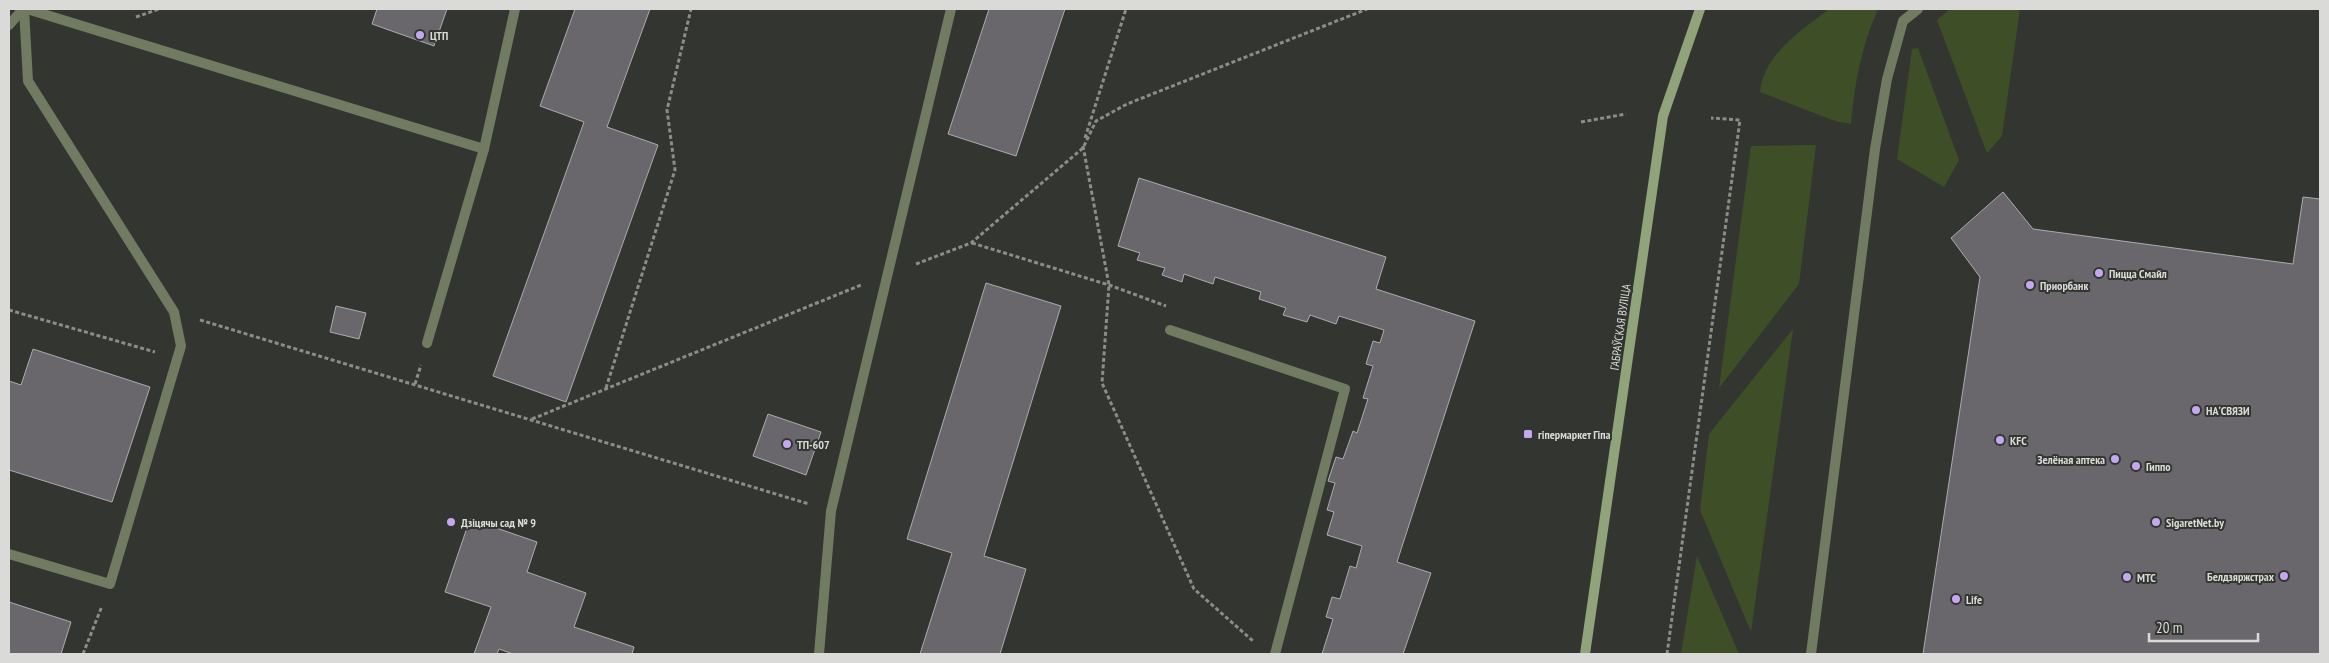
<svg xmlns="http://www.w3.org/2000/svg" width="2329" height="663" font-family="'PT Sans Narrow',sans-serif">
	<rect width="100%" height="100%" fill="#333530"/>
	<g fill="#3e4f27">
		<path d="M 1829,9 L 1878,9 C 1861,48 1855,82 1851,124 L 1835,121 L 1760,92 C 1763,55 1802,30 1829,9 Z"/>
		<path d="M 1950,9 L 2020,9 L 2002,136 L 1987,153 L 1937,20 Z"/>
		<path d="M 1918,48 L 1959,160 L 1944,187 L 1897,159 L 1912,49 Z"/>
		<path d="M 1816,145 L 1799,284 L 1719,388 L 1751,146 Z"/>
		<path d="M 1793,329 L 1751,632 L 1700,510 L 1709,434 Z"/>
		<path d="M 1697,556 L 1739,654 L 1681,654 Z"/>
	</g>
	<g fill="#69676c" stroke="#acabb0">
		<path d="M 377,9 L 447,9 L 434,46 L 372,24 Z"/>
		<path d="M 575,9 L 650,9 L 607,127 L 658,145 L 566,402 L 493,376 L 584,122 L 540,106 Z"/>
		<path d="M 989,9 L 1065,9 L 1016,156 L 948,134 Z"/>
		<path d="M 1139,178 L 1386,257 L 1376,289 L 1475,321 L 1397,562 L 1431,573 L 1403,654 L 1322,654 L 1333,619 L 1326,617 L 1332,597 L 1340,599 L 1350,566 L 1356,568 L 1362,546 L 1327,535 L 1334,512 L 1327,510 L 1335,483 L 1328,481 L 1336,457 L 1343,459 L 1353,431 L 1357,433 L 1368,399 L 1363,398 L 1373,366 L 1366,364 L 1373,341 L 1380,343 L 1384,330 L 1339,316 L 1336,324 L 1310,315 L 1307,322 L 1283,315 L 1286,308 L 1259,299 L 1261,292 L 1215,277 L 1213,284 L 1184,274 L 1182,282 L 1162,275 L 1165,268 L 1137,260 L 1140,253 L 1118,246 Z"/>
		<path d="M 2003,192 L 2033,229 L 2293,264 L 2303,197 L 2320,199 L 2320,654 L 1923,654 L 1980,277 L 1951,238 Z"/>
		<path d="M 986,283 L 1061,306 L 984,556 L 1026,569 L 1000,654 L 920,654 L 952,553 L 907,539 Z"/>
		<path d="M 336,306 L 366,313 L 359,339 L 330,332 Z"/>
		<path d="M 33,349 L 150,387 L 112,502 L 9,470 L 9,381 L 21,385 Z"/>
		<path d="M 768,414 L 821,432 L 806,475 L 753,456 Z"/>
		<path d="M 470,519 L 537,542 L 527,572 L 586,593 L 574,627 L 634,647 L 632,654 L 513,654 L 499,649 L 497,654 L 474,654 L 491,607 L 445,592 Z"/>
		<path d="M 9,602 L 71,622 L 61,654 L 9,654 Z"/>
	</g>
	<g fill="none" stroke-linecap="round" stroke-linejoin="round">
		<g stroke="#8c8d8a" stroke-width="3" stroke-dasharray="4 2.5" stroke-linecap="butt">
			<path d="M 136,17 L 159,9"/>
			<path d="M 1581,122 L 1626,114"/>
			<path d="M 1085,138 L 1126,9"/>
			<path d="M 1083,146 L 1109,285 L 1102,383 L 1194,589 L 1253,641"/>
			<path d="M 972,243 L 1109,285 L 1166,306"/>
			<path d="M 916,264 L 971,243 L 1083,148 L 1096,121 L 1127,104 L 1367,9"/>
			<path d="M 9,310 L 155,352"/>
			<path d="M 200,320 L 809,504"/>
			<path d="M 415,384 L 421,365"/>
			<path d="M 606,388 L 675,170 L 667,110 L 691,9"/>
			<path d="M 532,419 L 861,285"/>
			<path d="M 83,654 L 102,606"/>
			<path d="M 1667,654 L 1740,120 L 1711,118"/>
		</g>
		<g stroke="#707b62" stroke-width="10">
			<path d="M 27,9 L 484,149"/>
			<path d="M 9,25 L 23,9"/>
			<path d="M 1170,330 L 1345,389 L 1275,654"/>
			<path d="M 427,343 L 484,149 L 515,9"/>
			<path d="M 9,554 L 110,584 L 181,346 L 174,312 L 28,81 L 24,9"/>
			<path d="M 819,654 L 831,511 L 951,9"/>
			<path d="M 1811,654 L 1875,149 L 1887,79 L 1903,21 L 1918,9"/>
		</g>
		<path stroke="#91a37a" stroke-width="10" d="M 1585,654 L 1663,116 L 1700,9"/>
	</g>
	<g fill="#c4a7f1" stroke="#333530" stroke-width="2">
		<circle cx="420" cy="35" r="5"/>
		<circle cx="2099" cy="273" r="5"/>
		<circle cx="2030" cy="285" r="5"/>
		<circle cx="2196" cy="410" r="5"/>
		<rect x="1523" y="429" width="10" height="10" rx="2.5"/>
		<circle cx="2000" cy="440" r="5"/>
		<circle cx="787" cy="444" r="5"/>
		<circle cx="2115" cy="459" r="5"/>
		<circle cx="2136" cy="466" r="5"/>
		<circle cx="451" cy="522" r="5"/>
		<circle cx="2156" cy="522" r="5"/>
		<circle cx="2284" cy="576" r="5"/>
		<circle cx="2127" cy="577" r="5"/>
		<circle cx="1956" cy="599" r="5"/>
	</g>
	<g text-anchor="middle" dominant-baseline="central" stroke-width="4" stroke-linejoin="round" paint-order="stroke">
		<g font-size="12" font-weight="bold" fill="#dadbd9" stroke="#333530" text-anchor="start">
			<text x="430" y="35">ЦТП</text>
			<text x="2109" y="273">Пицца Смайл</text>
			<text x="2040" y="285">Приорбанк</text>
			<text x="2206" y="410">НАʼСВЯЗИ</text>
			<text x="1538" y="434">гіпермаркет Гіпа</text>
			<text x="2010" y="440">KFC</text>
			<text x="797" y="444">ТП-607</text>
			<text x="2105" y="459" text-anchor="end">Зелёная аптека</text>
			<text x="2146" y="466">Гиппо</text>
			<text x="461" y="522">Дзіцячы сад № 9</text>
			<text x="2166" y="522">SigaretNet.by</text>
			<text x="2274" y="576" text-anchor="end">Белдзяржстрах</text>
			<text x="2137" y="577">МТС</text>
			<text x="1966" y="599">Life</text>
		</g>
		<g font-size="12" fill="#dadbd9" stroke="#333530">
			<text transform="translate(1620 327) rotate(-82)">ГАБРАЎСКАЯ ВУЛІЦА</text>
		</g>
	</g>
	<rect width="2329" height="663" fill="none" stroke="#dadbd9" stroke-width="20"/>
	<path d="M2149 633v8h109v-8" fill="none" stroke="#dadbd9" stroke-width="2.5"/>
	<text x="2156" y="633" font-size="15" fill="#dadbd9" stroke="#333530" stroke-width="4" paint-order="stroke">20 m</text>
</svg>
